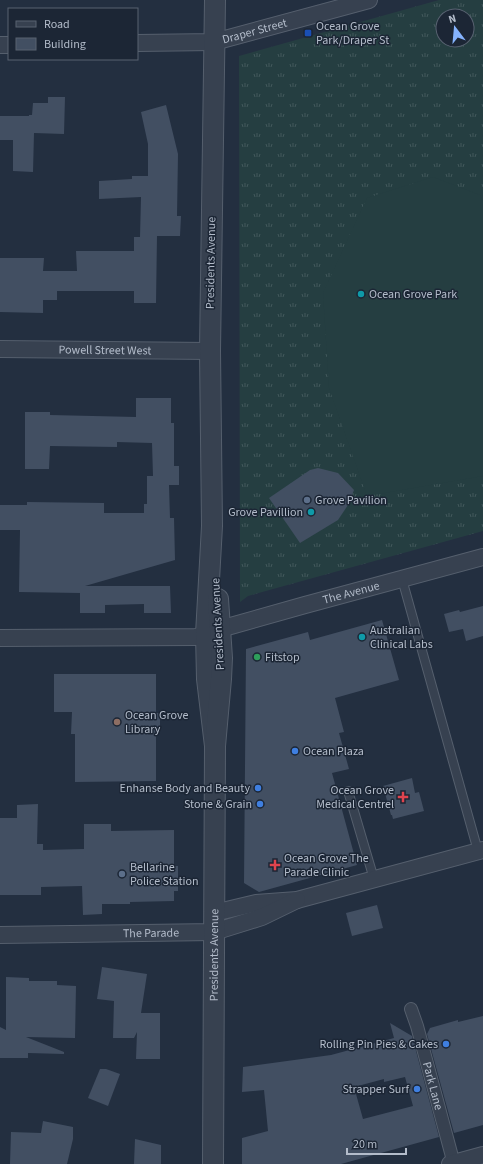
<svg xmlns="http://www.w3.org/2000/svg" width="483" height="1164" font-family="'Source Sans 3',sans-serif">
	<defs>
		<pattern id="grass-tufts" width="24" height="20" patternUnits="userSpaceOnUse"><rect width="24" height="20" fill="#253e41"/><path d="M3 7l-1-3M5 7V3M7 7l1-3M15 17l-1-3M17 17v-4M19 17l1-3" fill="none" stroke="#42585b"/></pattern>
	</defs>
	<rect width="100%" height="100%" fill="#232f40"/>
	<path fill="url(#grass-tufts)" fill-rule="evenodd" d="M 439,0 L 483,0 L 483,531 L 248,596 L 240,602 L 239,56 ZM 443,16 L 467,16 L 467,40 L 443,40 Z"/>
	<path fill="#253e41" d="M 433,177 L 480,195 L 483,201 L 483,476 L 367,496 L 329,388 L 323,293 L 367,198 Z"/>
	<g fill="#424f62" fill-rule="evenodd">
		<path d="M 48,97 L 65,97 L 64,134 L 34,133 L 33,172 L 13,171 L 13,140 L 0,140 L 0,116 L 29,116 L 29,115 L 32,115 L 33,103 L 48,103 Z"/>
		<path d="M 166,105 L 178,154 L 177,216 L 181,216 L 180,236 L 157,236 L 156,303 L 134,303 L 134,291 L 57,291 L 57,300 L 43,300 L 43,313 L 0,312 L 0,258 L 44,258 L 43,271 L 77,271 L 76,251 L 134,251 L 134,237 L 140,237 L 141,197 L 99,199 L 99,181 L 132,179 L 132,176 L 148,176 L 148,144 L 141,112 Z"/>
		<path d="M 136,398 L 171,398 L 171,423 L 174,423 L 174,466 L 179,466 L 179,485 L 169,485 L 170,518 L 174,518 L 175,560 L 85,586 L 170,586 L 171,613 L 144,613 L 144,604 L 105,605 L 105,613 L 80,613 L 80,593 L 19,592 L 20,530 L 0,530 L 0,505 L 27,505 L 27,502 L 104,503 L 104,513 L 144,513 L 144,504 L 147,504 L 147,476 L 153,476 L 152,443 L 117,442 L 117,447 L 50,446 L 49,469 L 25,469 L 25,412 L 50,412 L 50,415 L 136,417 Z"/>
		<path d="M 318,468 L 338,473 L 354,490 L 348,505 L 338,520 L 300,543 L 269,498 L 310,470 Z"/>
		<path d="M 483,606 L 483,636 L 466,641 L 463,629 L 449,632 L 444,614 L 459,610 L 460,612 Z"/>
		<path d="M 382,620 L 399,680 L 335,698 L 344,732 L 339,733 L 349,769 L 332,773 L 357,865 L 259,892 L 244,883 L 246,649 L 308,632 L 310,640 Z"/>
		<path d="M 54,674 L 156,674 L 156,713 L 160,713 L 160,729 L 156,729 L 156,781 L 75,782 L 75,734 L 71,734 L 72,712 L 54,712 Z"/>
		<path d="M 412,778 L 415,793 L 419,792 L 424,811 L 393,819 L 392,815 L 391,815 L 383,786 Z"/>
		<path d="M 38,804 L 37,844 L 43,844 L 43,850 L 84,849 L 84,824 L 111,824 L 111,831 L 174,830 L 174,866 L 178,866 L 178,891 L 174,891 L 174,901 L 130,902 L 130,904 L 102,904 L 102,914 L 83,915 L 82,886 L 41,887 L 41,895 L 0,895 L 0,818 L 17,818 L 17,805 Z"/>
		<path d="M 377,905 L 383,928 L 352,936 L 346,913 Z"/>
		<path d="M 102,967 L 147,974 L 141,1013 L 160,1013 L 160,1059 L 136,1059 L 137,1032 L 134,1038 L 113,1038 L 114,1001 L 97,999 Z"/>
		<path d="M 6,977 L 29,978 L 29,981 L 57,981 L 57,985 L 76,986 L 75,1038 L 26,1037 L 64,1052 L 64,1054 L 28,1053 L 28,1058 L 0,1058 L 0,1027 L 6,1030 Z"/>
		<path d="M 483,1016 L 483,1125 L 454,1133 L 427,1034 L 430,1028 L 458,1020 L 458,1022 Z"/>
		<path d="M 390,1023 L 412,1036 L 439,1137 L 341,1164 L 242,1164 L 242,1138 L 268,1131 L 264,1090 L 242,1092 L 243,1067 L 331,1055 L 394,1038 ZM 405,1077 L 413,1106 L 363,1119 L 354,1087 L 384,1079 L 384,1082 Z"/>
		<path d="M 100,1069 L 106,1069 L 120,1074 L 108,1106 L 88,1098 Z"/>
		<path d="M 43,1121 L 73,1127 L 73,1139 L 67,1164 L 10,1164 L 11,1132 L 41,1133 Z"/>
		<path d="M 135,1139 L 161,1145 L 161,1164 L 134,1164 Z"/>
	</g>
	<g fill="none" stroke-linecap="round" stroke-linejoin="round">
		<defs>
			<g id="service">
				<path d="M 402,579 L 478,851"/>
				<path d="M 348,791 L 374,879"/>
			</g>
			<g id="pedestrian">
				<path id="s1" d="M 411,1009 L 417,1026 L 454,1164"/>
			</g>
			<g id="minor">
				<path id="s2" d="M 137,43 L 214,42 L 369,0"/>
				<path d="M 0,45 L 9,45"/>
				<path id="s3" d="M 0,349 L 210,351"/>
				<path id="s4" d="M 220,629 L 305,605 L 483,557"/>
				<path d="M 0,638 L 196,637 L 206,634"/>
				<path d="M 214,913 L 256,903 L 297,900 L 483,850"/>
				<path id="s5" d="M 0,935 L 214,932 L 262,917 L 297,900"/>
				<path d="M 450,1164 L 483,1155"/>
			</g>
			<g id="tertiary">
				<path d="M 215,0 L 210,351 L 212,526 L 206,634 L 207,679 L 215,746"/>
				<path id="s6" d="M 213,1164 L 215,746 L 221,679 L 222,658 L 218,599"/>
			</g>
		</defs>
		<use href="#service" stroke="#555f6d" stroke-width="10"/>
		<use href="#pedestrian" stroke="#555f6d" stroke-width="14"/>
		<use href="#minor" stroke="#555f6d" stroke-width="18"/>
		<use href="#tertiary" stroke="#555f6d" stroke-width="22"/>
		<use href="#service" stroke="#374150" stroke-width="8"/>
		<use href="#pedestrian" stroke="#374150" stroke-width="12"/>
		<use href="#minor" stroke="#374150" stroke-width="16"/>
		<use href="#tertiary" stroke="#374150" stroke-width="20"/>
	</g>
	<rect fill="#1a4fb4" stroke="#1c2635" stroke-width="1.5" x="304" y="29" width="8" height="8" rx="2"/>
	<g fill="#0f9aa8" stroke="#1c2635" stroke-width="1.5">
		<circle cx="361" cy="294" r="4"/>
		<circle cx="311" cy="512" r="4"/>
		<circle cx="362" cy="637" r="4"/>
	</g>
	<g fill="#5c6f8a" stroke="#1c2635" stroke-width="1.5">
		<circle cx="307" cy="500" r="4"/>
		<circle cx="122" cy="874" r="4"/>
	</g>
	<circle fill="#2e9e5b" stroke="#1c2635" stroke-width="1.5" cx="257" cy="657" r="4"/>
	<circle fill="#8d6e63" stroke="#1c2635" stroke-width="1.5" cx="117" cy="722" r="4"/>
	<g fill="#3f7fe0" stroke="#1c2635" stroke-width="1.5">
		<circle cx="295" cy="751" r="4"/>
		<circle cx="258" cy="788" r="4"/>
		<circle cx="260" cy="804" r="4"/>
		<circle cx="446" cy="1044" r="4"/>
		<circle cx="417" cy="1089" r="4"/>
	</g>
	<g fill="#e0444e" stroke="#1c2635" stroke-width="1.5">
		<path d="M401 791h4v4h4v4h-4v4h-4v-4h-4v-4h4z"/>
		<path d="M273 859h4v4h4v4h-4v4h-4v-4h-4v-4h4z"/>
	</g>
	<g text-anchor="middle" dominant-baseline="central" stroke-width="3" stroke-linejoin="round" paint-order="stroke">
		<g font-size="12" fill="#b3bcca" stroke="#1c2635" text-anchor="start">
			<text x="316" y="26">Ocean Grove<tspan x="316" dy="14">Park/Draper St</tspan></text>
			<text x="369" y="294">Ocean Grove Park</text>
			<text x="315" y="500">Grove Pavilion</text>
			<text x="303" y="512" text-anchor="end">Grove Pavillion</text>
			<text x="370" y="630">Australian<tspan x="370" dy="14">Clinical Labs</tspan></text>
			<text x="265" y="657">Fitstop</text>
			<text x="125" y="715">Ocean Grove<tspan x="125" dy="14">Library</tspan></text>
			<text x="303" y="751">Ocean Plaza</text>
			<text x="250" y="788" text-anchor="end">Enhanse Body and Beauty</text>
			<text x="394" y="790" text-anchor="end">Ocean Grove<tspan x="394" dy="14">Medical Centrel</tspan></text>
			<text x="252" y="804" text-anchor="end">Stone &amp; Grain</text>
			<text x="284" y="858">Ocean Grove The<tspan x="284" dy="14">Parade Clinic</tspan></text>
			<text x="130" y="867">Bellarine<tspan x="130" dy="14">Police Station</tspan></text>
			<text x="438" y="1044" text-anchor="end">Rolling Pin Pies &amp; Cakes</text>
			<text x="409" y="1089" text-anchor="end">Strapper Surf</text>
		</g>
		<g font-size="12" fill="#b3bcca" stroke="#1c2635">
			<text stroke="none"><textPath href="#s2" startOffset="119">Draper Street</textPath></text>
			<text transform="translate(211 263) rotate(-89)">Presidents Avenue</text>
			<text stroke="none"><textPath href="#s3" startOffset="105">Powell Street West</textPath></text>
			<text stroke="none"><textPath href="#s4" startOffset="136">The Avenue</textPath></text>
			<text transform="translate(218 624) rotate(-93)">Presidents Avenue</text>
			<text stroke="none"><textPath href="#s5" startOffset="151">The Parade</textPath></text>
			<text stroke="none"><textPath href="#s6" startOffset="209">Presidents Avenue</textPath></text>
			<text stroke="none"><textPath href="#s1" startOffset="80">Park Lane</textPath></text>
		</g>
	</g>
	<rect x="8" y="8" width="130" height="52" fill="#1c2635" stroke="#586271"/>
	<rect x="16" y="21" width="20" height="6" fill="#374150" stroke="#586271"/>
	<text x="44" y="28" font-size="12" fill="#b3bcca">Road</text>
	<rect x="16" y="38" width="20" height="12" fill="#424f62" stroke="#586271"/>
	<text x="44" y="48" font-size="12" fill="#b3bcca">Building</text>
	<g transform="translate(455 28) rotate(344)"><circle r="19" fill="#1c2635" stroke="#586271"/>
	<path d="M0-3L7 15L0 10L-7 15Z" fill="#85b3fe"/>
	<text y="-6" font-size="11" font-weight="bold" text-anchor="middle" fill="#b3bcca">N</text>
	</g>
	<path d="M347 1148v6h59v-6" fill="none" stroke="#b3bcca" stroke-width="2"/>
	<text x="353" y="1148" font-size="12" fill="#b3bcca" stroke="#1c2635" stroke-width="3" paint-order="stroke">20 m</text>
</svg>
